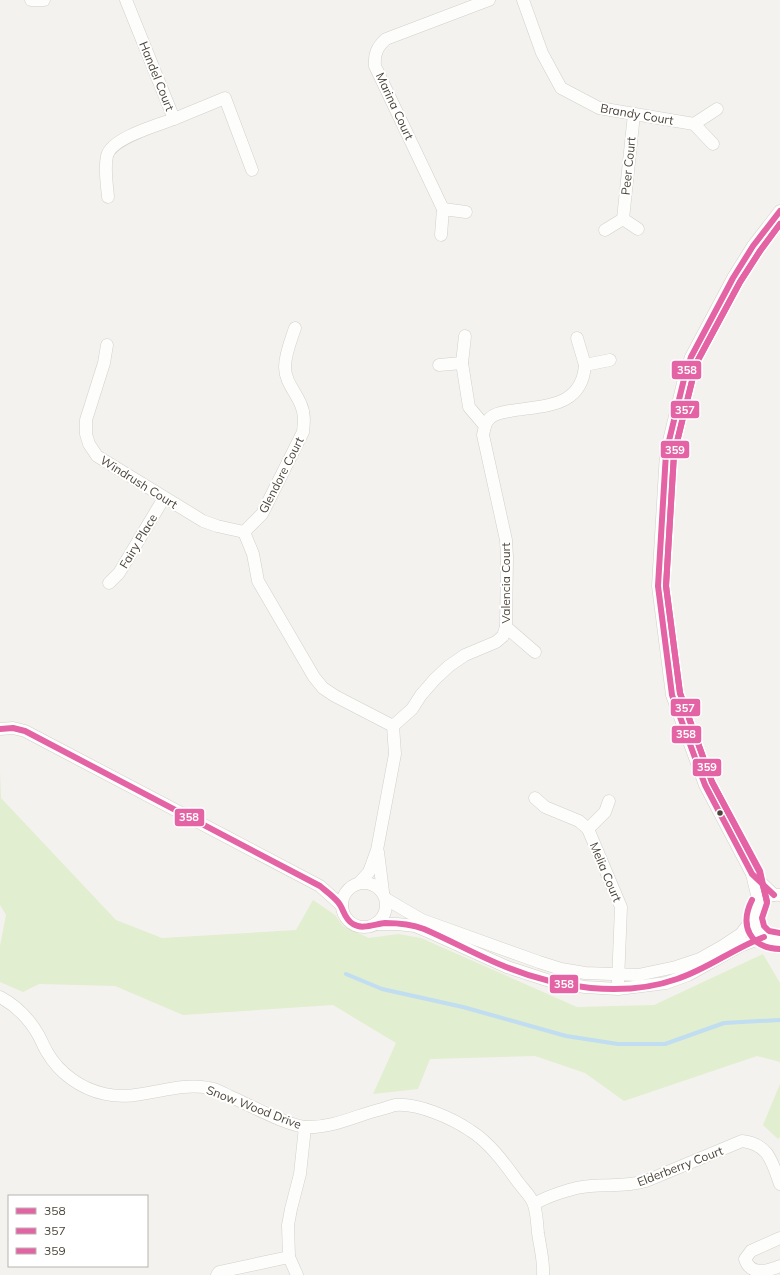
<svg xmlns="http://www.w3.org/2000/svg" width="780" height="1275" font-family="Mulish,sans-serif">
	<rect width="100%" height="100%" fill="#f4f2ee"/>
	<g fill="#e1eecf">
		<path d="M 0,771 L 1,798 L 116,920 L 162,938 L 296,930 L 313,900 L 335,915 L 343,926 L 369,938 L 398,934 L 421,938 L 577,1007 L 654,1005 L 763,954 L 780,983 L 780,1062 L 757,1056 L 624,1101 L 585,1073 L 535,1056 L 430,1059 L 418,1089 L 373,1094 L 396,1043 L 333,1005 L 183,1015 L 115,986 L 39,984 L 23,992 L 0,982 L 0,946 L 6,915 L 0,905 Z"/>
		<path d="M 780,1084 L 780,1137 L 778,1139 L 763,1125 Z"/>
	</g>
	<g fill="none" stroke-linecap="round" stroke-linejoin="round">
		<path stroke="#c0ddf1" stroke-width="4" d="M 346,974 L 382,989 L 463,1007 L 566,1036 L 618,1044 L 665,1044 L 724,1023 L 780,1020"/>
		<defs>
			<g id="minor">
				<path d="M 31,0 L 44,0"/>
				<path d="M 126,0 L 174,119 L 225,98 L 252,170"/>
				<path d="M 523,0 L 542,53 L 561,88 L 599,108 L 694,124 L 713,144"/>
				<path d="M 694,124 L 717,109"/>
				<path d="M 108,197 C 107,184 104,169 107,156 C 111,138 158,125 174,119"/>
				<path d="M 443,209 L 375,66 C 374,54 377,47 386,39 L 489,0"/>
				<path d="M 623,219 L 634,114"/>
				<path d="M 605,230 L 623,219 L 638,229"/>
				<path d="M 441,235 L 443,209 L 466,212"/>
				<path d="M 295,328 C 291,340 285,354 285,367 C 285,382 296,392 301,405 C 305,414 304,423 303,432 L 262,514 L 244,532 L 253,554 L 258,581 L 314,677 L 323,688 L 335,696 L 393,726"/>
				<path d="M 577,338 L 585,365 L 610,360"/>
				<path d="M 107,345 L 104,363 L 86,420 L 86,434 L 89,444 L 97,456 L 203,521 L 217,526 L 244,532"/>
				<path d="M 439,365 L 462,363 L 465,336"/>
				<path d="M 485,426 C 486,423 488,420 490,418 C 495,413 504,412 510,411 C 544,405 582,408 585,365"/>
				<path d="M 109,583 L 119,573 L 164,498"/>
				<path d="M 506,627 L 535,652"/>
				<path d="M 0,729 L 13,728 L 25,731 L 320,886 L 341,905 L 342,907"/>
				<path d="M 535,798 L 545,807 L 579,821 L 588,829 L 621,907 L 618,982"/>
				<path d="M 588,829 L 605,812 L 609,801"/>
				<path d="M 378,852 L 383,892"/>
				<path d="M 752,874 L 774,895"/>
				<circle cx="364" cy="905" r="22"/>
				<path d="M 359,883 L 369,872 L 377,850 L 395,754 L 393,726 L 412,709 L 421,695 L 435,679 L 449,666 L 465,655 L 496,642 L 503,636 L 506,627 L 507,557 L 506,540 L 483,435 L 485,426 L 469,407 L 462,363"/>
				<path d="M 780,895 C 745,892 745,944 780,941"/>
				<path d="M 386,899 L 422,920 L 539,962 L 561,969 L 585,973 L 638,975 L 676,967 L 700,959 L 723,946 L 741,934 L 753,918"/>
				<path d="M 759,903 L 752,874 L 705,785 L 672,695 L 658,586 L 666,453 L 685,375 L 691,357 L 733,278 L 753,246 L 780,211"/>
				<path d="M 375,924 L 397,924 L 415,926 L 434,934 L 507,967 L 553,982 L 585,987 L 618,989 L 666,983 L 688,975 L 740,946 L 764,937"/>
				<path d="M 0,997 C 17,1006 30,1020 39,1036 C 42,1042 44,1047 47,1052 C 59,1073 81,1089 105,1094 C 140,1102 174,1081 209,1088 C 216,1089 223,1093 229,1096 C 248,1104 287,1126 307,1127 C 333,1128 357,1115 382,1109 C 386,1108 391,1106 395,1105 C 418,1103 452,1118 471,1131 C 490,1143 505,1164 518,1182 C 523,1189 532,1197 534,1205 C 537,1214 537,1224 538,1233 C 540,1247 544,1261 543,1275"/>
				<path d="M 534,1204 C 548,1196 574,1187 590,1186 C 611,1184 625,1187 646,1181 L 742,1141 C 769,1144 772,1162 780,1184"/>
				<path d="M 780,1238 L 751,1251 L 745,1259 C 750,1275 766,1272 780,1266"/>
				<path d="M 217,1275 L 219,1272 L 289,1257"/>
				<path d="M 297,1275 L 289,1257 L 288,1225 L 291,1209 L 300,1174 L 305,1127"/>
			</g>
		</defs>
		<use href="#minor" stroke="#d2d0cb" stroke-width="13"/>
		<use href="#minor" stroke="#fdfdfc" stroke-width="12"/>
		<defs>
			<g id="bus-1">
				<path d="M 0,729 L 13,728 L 25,731 L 320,886 C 326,891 333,896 338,902 C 344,909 344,919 353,924 C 362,930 375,924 385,923 C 399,923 411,924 424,929 C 452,941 478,956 506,967 C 558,988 623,998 677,979 C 708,969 734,948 764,937"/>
				<path d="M 774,895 L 752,874 L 705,785 L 672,695 L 658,586 L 666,453 L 685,375 L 691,357 L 733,278 L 753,246 L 780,211"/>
			</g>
			<g id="bus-2">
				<path d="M 752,900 C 739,926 750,948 780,949"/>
				<path d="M 767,901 L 759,871 L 712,782 L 680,693 L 666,586 L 674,454 L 693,377 L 698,360 L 740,282 L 760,251 L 780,224"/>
			</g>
			<path id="bus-3" d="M 780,224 L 760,251 L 740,282 L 698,360 L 693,377 L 674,454 L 666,586 L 680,693 L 712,782 L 760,871 L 767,903 L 762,918 L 764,926 L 769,931 L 780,933"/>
		</defs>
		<use href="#bus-1" stroke="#fff" stroke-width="9"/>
		<use href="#bus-2" stroke="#fff" stroke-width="9"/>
		<use href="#bus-3" stroke="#fff" stroke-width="9"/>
		<use href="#bus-1" stroke="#e463a4" stroke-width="6"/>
		<use href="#bus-2" stroke="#e463a4" stroke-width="6"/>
		<use href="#bus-3" stroke="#e463a4" stroke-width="6"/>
	</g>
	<circle fill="#4b4439" stroke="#fff" stroke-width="1.5" cx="720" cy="813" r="3.5"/>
	<g text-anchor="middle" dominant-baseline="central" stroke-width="4" stroke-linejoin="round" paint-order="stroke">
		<g font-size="12" fill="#4b4439" stroke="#fff">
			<text transform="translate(157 76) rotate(68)">Handel Court</text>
			<text transform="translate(395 106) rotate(65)">Marina Court</text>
			<text transform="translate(637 114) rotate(10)">Brandy Court</text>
			<text transform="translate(628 166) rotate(-84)">Peer Court</text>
			<text transform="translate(281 475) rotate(-63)">Glendore Court</text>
			<text transform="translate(139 482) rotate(32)">Windrush Court</text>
			<text transform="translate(138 541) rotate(-59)">Fairy Place</text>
			<text transform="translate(505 583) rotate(-90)">Valencia Court</text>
			<text transform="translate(606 872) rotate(67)">Melia Court</text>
			<text transform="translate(254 1107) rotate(21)">Snow Wood Drive</text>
			<text transform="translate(680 1166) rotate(-21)">Elderberry Court</text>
		</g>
	</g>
	<g stroke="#fff" stroke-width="1.5">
		<rect x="671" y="360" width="31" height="20" rx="4" fill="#e463a4"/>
		<rect x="670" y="400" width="30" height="19" rx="4" fill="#e463a4"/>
		<rect x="660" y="440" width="30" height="19" rx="4" fill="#e463a4"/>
		<rect x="670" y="698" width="31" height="19" rx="4" fill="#e463a4"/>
		<rect x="671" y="725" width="31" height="19" rx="4" fill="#e463a4"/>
		<rect x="692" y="758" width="30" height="19" rx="4" fill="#e463a4"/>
		<rect x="174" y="808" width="31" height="19" rx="4" fill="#e463a4"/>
		<rect x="549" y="974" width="30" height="20" rx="4" fill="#e463a4"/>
	</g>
	<g font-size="11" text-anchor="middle" font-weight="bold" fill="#fff">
		<text x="687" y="374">358</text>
		<text x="685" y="414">357</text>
		<text x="675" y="454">359</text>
		<text x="685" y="712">357</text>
		<text x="686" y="738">358</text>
		<text x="707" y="771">359</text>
		<text x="189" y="821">358</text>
		<text x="564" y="988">358</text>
	</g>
	<rect x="8" y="1195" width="140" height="72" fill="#ffffff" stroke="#b7b4b0"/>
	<rect x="16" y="1208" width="20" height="6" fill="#e463a4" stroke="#b7b4b0"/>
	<text x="44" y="1215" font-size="12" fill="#4b4439">358</text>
	<rect x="16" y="1228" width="20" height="6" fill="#e463a4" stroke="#b7b4b0"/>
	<text x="44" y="1235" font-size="12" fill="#4b4439">357</text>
	<rect x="16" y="1248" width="20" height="6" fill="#e463a4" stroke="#b7b4b0"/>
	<text x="44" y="1255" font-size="12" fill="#4b4439">359</text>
</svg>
